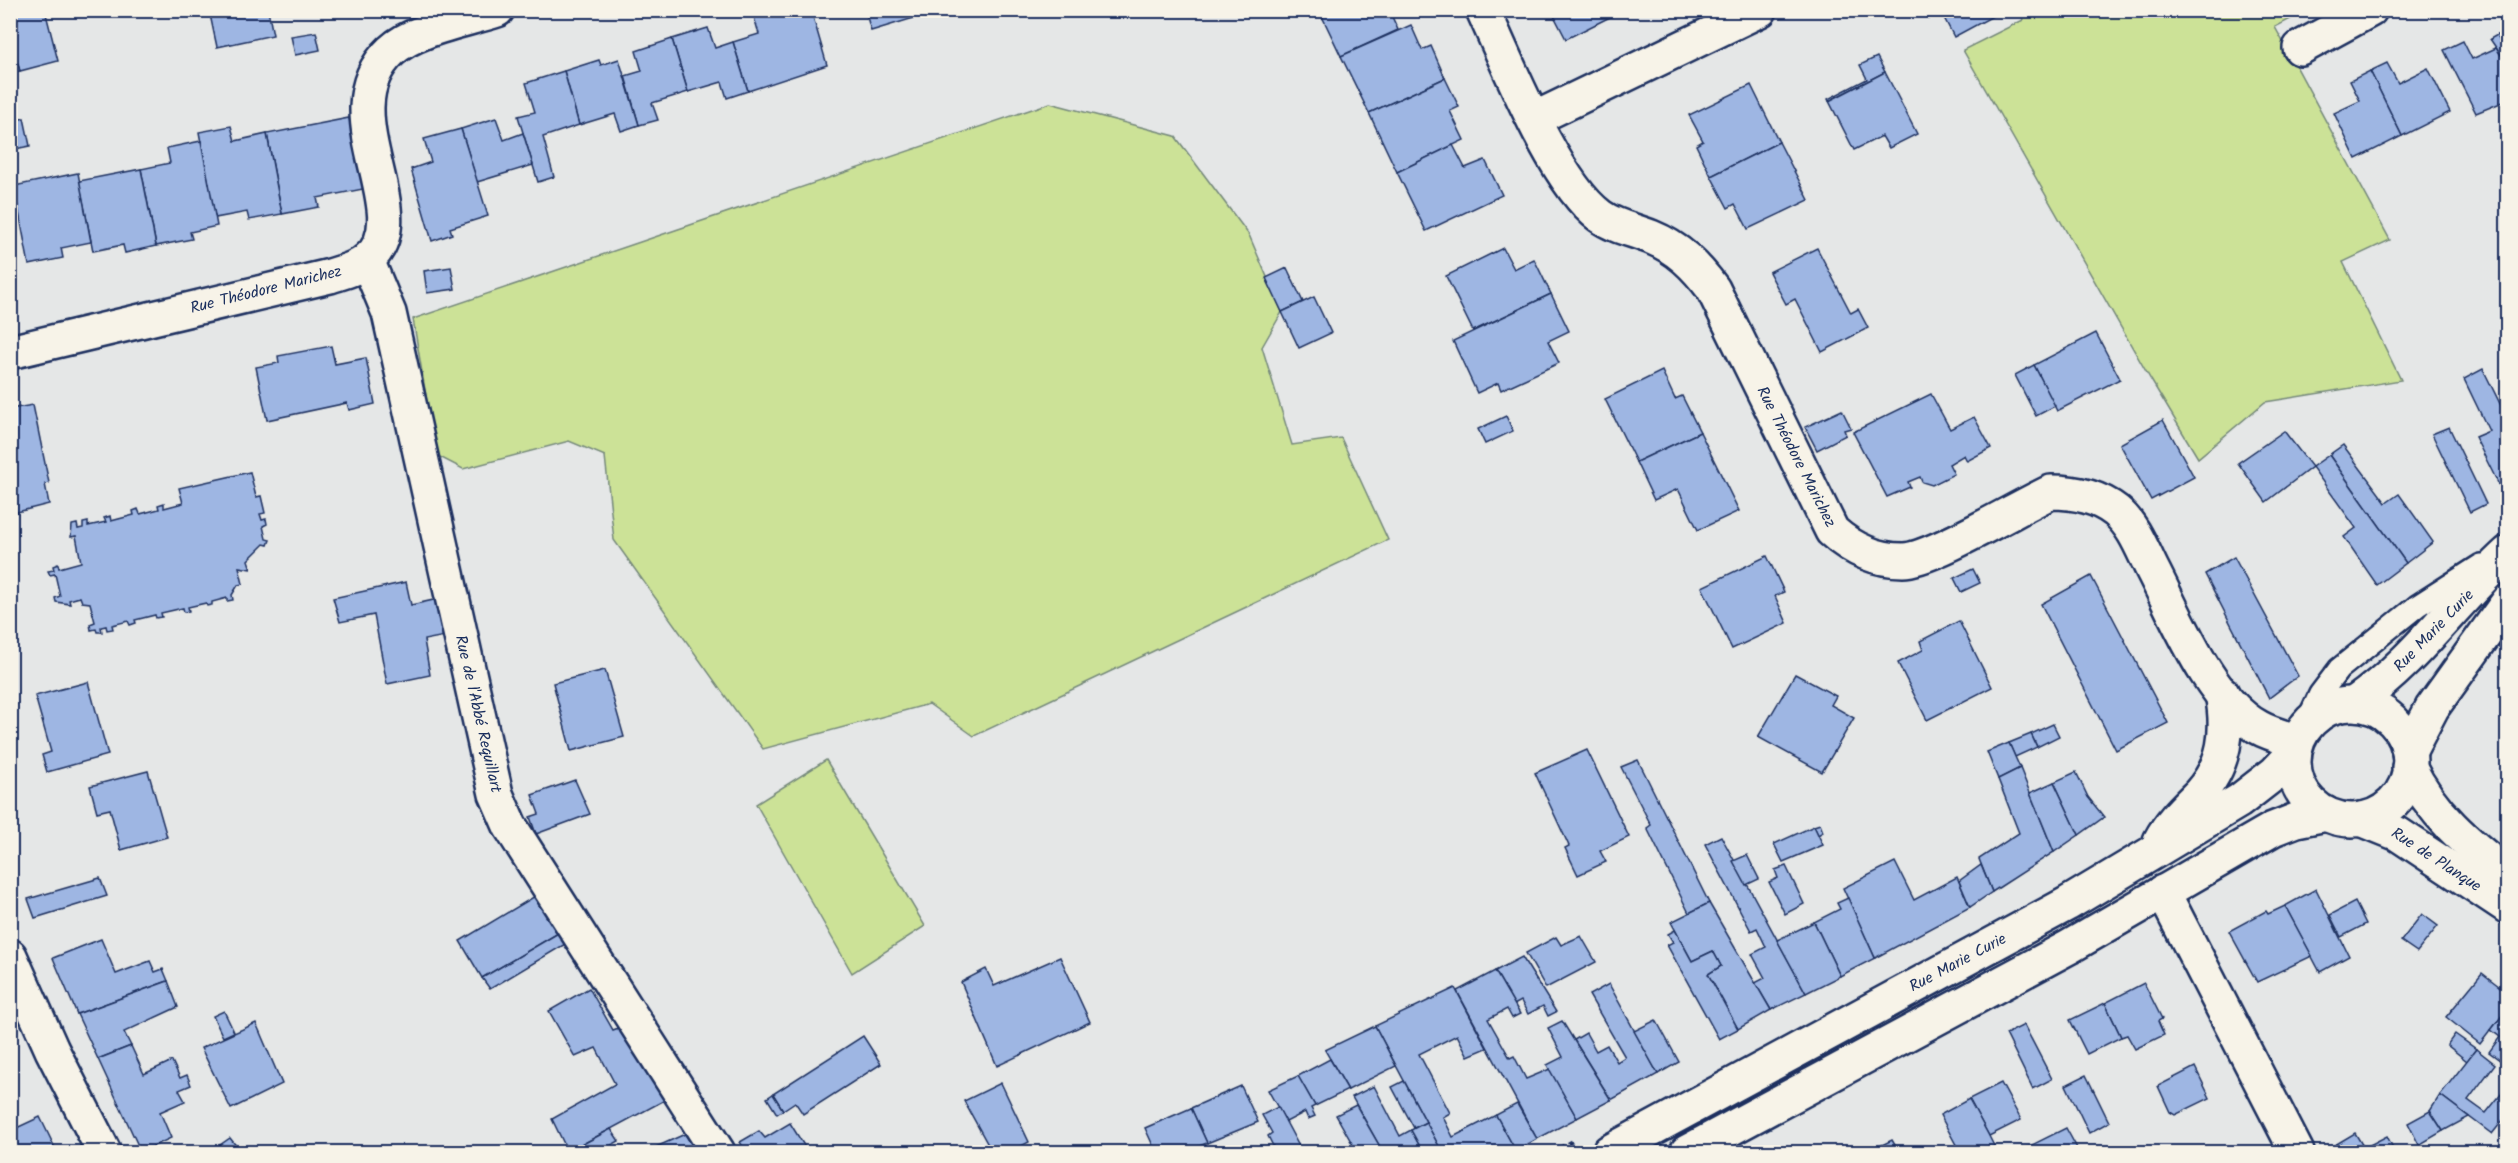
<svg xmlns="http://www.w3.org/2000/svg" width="2518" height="1163" font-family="Kalam,sans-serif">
	<rect width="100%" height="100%" fill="#e5e7e7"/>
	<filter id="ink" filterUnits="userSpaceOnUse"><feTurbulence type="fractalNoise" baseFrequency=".0167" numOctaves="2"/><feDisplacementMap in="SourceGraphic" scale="12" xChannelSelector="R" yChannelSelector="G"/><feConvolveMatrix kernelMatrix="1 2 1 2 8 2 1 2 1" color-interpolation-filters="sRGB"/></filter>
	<g filter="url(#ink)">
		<g fill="#cce297" stroke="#74887a" stroke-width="1.5">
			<path d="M 2020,11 L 2306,11 L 2275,27 L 2390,240 L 2343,262 L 2401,380 L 2265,402 L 2198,458 L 2151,380 L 1963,50 L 2023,20 Z"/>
			<path d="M 1050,103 L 1175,136 L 1249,235 L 1282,312 L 1262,347 L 1292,445 L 1341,438 L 1388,540 L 974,736 L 929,704 L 763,749 L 614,540 L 605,456 L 569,441 L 463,469 L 436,455 L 413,319 Z"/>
			<path d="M 826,760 L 925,926 L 852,973 L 756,804 Z"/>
		</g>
		<g fill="#9eb6e3" stroke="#1b2f5e" stroke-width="1.5">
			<path d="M 10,10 L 45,10 L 58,61 L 20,71 L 10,40 Z"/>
			<path d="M 209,10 L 268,10 L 273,35 L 217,47 Z"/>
			<path d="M 752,10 L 811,10 L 827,65 L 748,91 L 733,42 L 759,34 Z"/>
			<path d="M 865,10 L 936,10 L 937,11 L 871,31 Z"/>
			<path d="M 1319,10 L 1389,10 L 1398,30 L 1341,56 Z"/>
			<path d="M 1551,10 L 1624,10 L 1566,39 Z"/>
			<path d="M 1925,10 L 1990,10 L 1993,16 L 1954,37 L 1941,12 L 1929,19 Z"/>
			<path d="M 1411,25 L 1422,50 L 1431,46 L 1445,78 L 1369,113 L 1341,56 Z"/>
			<path d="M 708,28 L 715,48 L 733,42 L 748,91 L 727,98 L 722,82 L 688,92 L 672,39 Z"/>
			<path d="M 2508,31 L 2508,57 L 2497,35 Z"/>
			<path d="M 316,32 L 320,50 L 295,55 L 291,36 Z"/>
			<path d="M 2497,35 L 2508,57 L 2508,65 L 2490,39 Z"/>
			<path d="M 672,39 L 688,92 L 652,103 L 658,120 L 639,125 L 625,76 L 642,71 L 636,51 Z"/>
			<path d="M 10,40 L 20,71 L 10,73 Z"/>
			<path d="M 2463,41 L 2472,59 L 2496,48 L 2508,65 L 2508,100 L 2476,113 L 2444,50 Z"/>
			<path d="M 1877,57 L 1885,72 L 1829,101 L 1828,99 L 1867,79 L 1860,65 Z"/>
			<path d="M 619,59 L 639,125 L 621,131 L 615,114 L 579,125 L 564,71 L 599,60 L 601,65 Z"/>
			<path d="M 2387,63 L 2398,83 L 2428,68 L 2450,112 L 2402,136 L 2370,71 Z"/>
			<path d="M 564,71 L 579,125 L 543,137 L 554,177 L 538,182 L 518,116 L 535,112 L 526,83 Z"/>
			<path d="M 2370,71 L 2402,136 L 2356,159 L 2334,113 L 2360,101 L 2350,81 Z"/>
			<path d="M 1885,72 L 1917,134 L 1889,148 L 1882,136 L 1854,150 L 1829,101 Z"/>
			<path d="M 1445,78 L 1459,107 L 1450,111 L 1464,140 L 1397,172 L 1369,113 Z"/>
			<path d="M 1751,85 L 1779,142 L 1711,176 L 1696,145 L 1703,141 L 1689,115 Z"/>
			<path d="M 24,118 L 30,146 L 10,150 L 10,126 L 17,120 Z"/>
			<path d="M 349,118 L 363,189 L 317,198 L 319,207 L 282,214 L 267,134 Z"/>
			<path d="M 496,118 L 504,140 L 523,133 L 533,165 L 477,182 L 461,129 Z"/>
			<path d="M 231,126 L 235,141 L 267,134 L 282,214 L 249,220 L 247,212 L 215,218 L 199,132 Z"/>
			<path d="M 461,129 L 488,216 L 450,228 L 452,234 L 432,241 L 411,169 L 431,162 L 424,139 Z"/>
			<path d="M 201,141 L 217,226 L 190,232 L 192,239 L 156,246 L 141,169 L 170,163 L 167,148 Z"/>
			<path d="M 1779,142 L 1809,200 L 1748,229 L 1735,204 L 1728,208 L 1711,176 Z"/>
			<path d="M 1453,145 L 1465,168 L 1485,160 L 1502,195 L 1426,231 L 1397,172 Z"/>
			<path d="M 141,169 L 156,246 L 125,253 L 123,245 L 93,251 L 79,181 Z"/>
			<path d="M 78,173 L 91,242 L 61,248 L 63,258 L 29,265 L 14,186 Z"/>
			<path d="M 1503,248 L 1514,269 L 1534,259 L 1551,294 L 1473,331 L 1446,276 Z"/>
			<path d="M 1817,248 L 1851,313 L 1858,309 L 1868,328 L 1822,352 L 1795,299 L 1786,304 L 1769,272 Z"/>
			<path d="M 451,267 L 455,289 L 427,293 L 424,271 Z"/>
			<path d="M 1287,268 L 1303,302 L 1282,312 L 1266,278 Z"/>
			<path d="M 1551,294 L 1569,331 L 1548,341 L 1559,363 L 1501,390 L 1498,383 L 1477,393 L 1453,341 Z"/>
			<path d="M 1314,297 L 1331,333 L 1299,348 L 1282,312 Z"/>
			<path d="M 2096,333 L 2120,379 L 2057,411 L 2034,365 Z"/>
			<path d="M 331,346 L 335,364 L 366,358 L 375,404 L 349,410 L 347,403 L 267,420 L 256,367 L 279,363 L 278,356 Z"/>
			<path d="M 2034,365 L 2055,406 L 2036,416 L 2015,375 Z"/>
			<path d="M 2483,369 L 2508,420 L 2508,483 L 2500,487 L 2475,437 L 2489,431 L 2464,379 Z"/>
			<path d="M 1662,371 L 1675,399 L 1682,396 L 1700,432 L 1636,462 L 1605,399 Z"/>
			<path d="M 1931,394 L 1950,429 L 1974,417 L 1991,448 L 1967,461 L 1964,455 L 1949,464 L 1954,474 L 1932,485 L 1922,482 L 1920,477 L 1908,482 L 1910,487 L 1887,497 L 1853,432 Z"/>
			<path d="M 33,405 L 49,483 L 45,484 L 49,504 L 13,513 L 10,502 L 10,409 Z"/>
			<path d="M 1842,410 L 1851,428 L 1844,430 L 1846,435 L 1817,450 L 1805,427 Z"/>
			<path d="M 1506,416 L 1513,431 L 1485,444 L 1478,429 Z"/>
			<path d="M 2163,420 L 2194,477 L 2151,500 L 2120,444 Z"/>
			<path d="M 2449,427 L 2486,504 L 2470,512 L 2432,434 Z"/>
			<path d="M 2284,431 L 2312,467 L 2266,502 L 2238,463 Z"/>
			<path d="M 1700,432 L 1739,511 L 1698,530 L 1678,489 L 1654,500 L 1636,462 Z"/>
			<path d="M 2343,445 L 2386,503 L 2399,494 L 2433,542 L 2406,563 L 2329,455 Z"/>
			<path d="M 2329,455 L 2406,563 L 2377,585 L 2344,537 L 2356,528 L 2312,467 Z"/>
			<path d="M 250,472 L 256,497 L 261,496 L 265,513 L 260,514 L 262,520 L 266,519 L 267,524 L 263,526 L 266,539 L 270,540 L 268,545 L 264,544 L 248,560 L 251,569 L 239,567 L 243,584 L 238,585 L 232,595 L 233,600 L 227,601 L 227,598 L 212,602 L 212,605 L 207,606 L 206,603 L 188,607 L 189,611 L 184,612 L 183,608 L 161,613 L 162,617 L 156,618 L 155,615 L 135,620 L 136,623 L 130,625 L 128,621 L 112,625 L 113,629 L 107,630 L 106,626 L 101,627 L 102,632 L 97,632 L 96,629 L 91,630 L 90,624 L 95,622 L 90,603 L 82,602 L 80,597 L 69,600 L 70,604 L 56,602 L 55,598 L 60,596 L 55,574 L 50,575 L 48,571 L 54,570 L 53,566 L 58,564 L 59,568 L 81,562 L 76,536 L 71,537 L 72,525 L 77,524 L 78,529 L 83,528 L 83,523 L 88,522 L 88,526 L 106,522 L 104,518 L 110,516 L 111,521 L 134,515 L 133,511 L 138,509 L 140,514 L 159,509 L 158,505 L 164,503 L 164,508 L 183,503 L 179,488 Z"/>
			<path d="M 1767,556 L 1784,592 L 1775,596 L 1787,623 L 1732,649 L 1702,587 Z"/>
			<path d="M 2234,557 L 2298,676 L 2269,698 L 2205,574 Z"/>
			<path d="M 1973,569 L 1980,583 L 1961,592 L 1954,578 Z"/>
			<path d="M 2091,576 L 2168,723 L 2116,750 L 2041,604 Z"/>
			<path d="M 406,582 L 411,605 L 438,599 L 445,636 L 424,640 L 430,675 L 387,684 L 374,615 L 340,622 L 333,598 Z"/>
			<path d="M 1959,621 L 1992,687 L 1927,720 L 1898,663 L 1923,650 L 1920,641 Z"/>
			<path d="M 605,670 L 624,737 L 571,751 L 553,683 Z"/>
			<path d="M 1795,674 L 1836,696 L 1831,705 L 1854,718 L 1822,772 L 1758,737 Z"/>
			<path d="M 88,682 L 108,755 L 47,772 L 42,755 L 51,752 L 35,696 Z"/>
			<path d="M 2053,724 L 2059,736 L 2037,747 L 2031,734 Z"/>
			<path d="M 2031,734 L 2037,747 L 2015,757 L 2009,743 Z"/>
			<path d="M 2009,743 L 2020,768 L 1998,779 L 1987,752 Z"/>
			<path d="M 1587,750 L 1629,837 L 1600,851 L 1606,862 L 1578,875 L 1565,848 L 1569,846 L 1535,773 Z"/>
			<path d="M 1638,760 L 1709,903 L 1689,913 L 1647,828 L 1651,825 L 1621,767 Z"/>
			<path d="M 2508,762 L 2508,777 L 2501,772 Z"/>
			<path d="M 2020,768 L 2054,852 L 1992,892 L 1979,859 L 2019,833 L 1998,779 Z"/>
			<path d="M 148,771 L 167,837 L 121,850 L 110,809 L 97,812 L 90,786 Z"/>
			<path d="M 2076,772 L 2088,797 L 2104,817 L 2079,835 L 2054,782 Z"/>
			<path d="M 575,780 L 590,814 L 536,834 L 530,817 L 539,814 L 532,795 Z"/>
			<path d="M 2054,782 L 2079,835 L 2054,852 L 2030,793 Z"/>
			<path d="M 1820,824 L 1823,832 L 1818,835 L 1814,826 Z"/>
			<path d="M 1814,826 L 1823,845 L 1783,862 L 1774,844 Z"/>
			<path d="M 1721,836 L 1806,993 L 1771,1010 L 1755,983 L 1765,978 L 1752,954 L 1766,947 L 1757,928 L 1751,931 L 1705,844 Z"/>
			<path d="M 1747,855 L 1759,879 L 1746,885 L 1733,861 Z"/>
			<path d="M 1895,862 L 1914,900 L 1957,877 L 1970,907 L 1875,958 L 1843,888 Z"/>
			<path d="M 1981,865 L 1992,892 L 1970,907 L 1959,881 Z"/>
			<path d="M 1786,866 L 1804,904 L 1785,914 L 1769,882 L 1778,878 L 1775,870 Z"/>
			<path d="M 100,878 L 107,896 L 35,918 L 28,899 Z"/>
			<path d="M 2316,889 L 2349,956 L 2320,972 L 2285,906 Z"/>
			<path d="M 537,895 L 560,932 L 482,978 L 460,941 Z"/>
			<path d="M 1848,898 L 1875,958 L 1840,976 L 1814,922 L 1840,909 L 1837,903 Z"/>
			<path d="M 2355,902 L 2366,924 L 2341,937 L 2330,915 Z"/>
			<path d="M 1709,903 L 1771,1010 L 1738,1029 L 1708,974 L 1721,966 L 1713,951 L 1692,961 L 1671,922 Z"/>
			<path d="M 2285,906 L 2312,956 L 2257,982 L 2229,931 L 2266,911 L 2268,914 Z"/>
			<path d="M 2422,914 L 2438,926 L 2417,952 L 2401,941 Z"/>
			<path d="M 1814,922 L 1840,976 L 1806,993 L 1777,940 Z"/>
			<path d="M 1675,930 L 1692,961 L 1713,951 L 1721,966 L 1708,974 L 1738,1029 L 1719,1039 L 1667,945 L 1673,942 L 1668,934 Z"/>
			<path d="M 560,932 L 567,943 L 490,989 L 482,978 Z"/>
			<path d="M 1581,936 L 1596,962 L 1546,988 L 1526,953 L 1556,937 L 1561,945 Z"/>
			<path d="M 101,939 L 116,974 L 150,961 L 155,972 L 163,969 L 168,981 L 77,1014 L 53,958 Z"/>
			<path d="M 1060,957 L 1090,1022 L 997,1066 L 961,982 L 986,969 L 994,986 Z"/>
			<path d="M 1522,957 L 1556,1012 L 1548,1016 L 1543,1006 L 1528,1014 L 1521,1001 L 1514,1005 L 1495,971 Z"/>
			<path d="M 1495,971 L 1520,1014 L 1512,1018 L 1507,1009 L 1488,1019 L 1510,1058 L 1514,1056 L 1526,1079 L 1550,1069 L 1577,1118 L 1537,1139 L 1457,991 Z"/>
			<path d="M 2482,973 L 2508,993 L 2508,1008 L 2480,1044 L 2446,1017 Z"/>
			<path d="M 168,981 L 178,1007 L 124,1032 L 131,1046 L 98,1059 L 77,1014 Z"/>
			<path d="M 2144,983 L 2162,1019 L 2158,1021 L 2164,1035 L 2135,1049 L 2127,1035 L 2121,1037 L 2105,1003 Z"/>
			<path d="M 1609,984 L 1658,1074 L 1611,1100 L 1574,1040 L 1586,1033 L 1596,1051 L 1607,1045 L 1617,1062 L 1625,1057 L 1589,995 Z"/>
			<path d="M 589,988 L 613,1030 L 621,1027 L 665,1100 L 568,1152 L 552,1119 L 615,1084 L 596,1048 L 575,1057 L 549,1011 Z"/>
			<path d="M 1455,988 L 1487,1048 L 1468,1056 L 1457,1035 L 1419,1054 L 1450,1113 L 1443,1117 L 1453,1137 L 1496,1115 L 1516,1151 L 1512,1152 L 1442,1152 L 1375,1026 Z"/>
			<path d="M 2105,1003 L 2121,1037 L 2087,1054 L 2070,1020 Z"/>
			<path d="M 2508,1008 L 2508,1066 L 2489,1052 L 2500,1037 L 2491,1030 Z"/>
			<path d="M 224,1011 L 234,1032 L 223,1037 L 213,1016 Z"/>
			<path d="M 1656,1020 L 1679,1062 L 1658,1074 L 1634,1031 Z"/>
			<path d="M 1562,1021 L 1611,1100 L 1577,1118 L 1547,1065 L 1563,1057 L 1548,1028 Z"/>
			<path d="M 256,1023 L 282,1084 L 231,1109 L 201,1048 Z"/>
			<path d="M 2024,1025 L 2052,1079 L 2033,1089 L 2006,1034 Z"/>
			<path d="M 1375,1026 L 1396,1066 L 1348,1090 L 1325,1050 Z"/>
			<path d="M 2455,1034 L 2476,1049 L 2467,1061 L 2447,1045 Z"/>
			<path d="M 863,1036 L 881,1064 L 803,1114 L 795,1102 L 783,1110 L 773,1094 Z"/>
			<path d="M 131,1046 L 144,1074 L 172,1061 L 180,1078 L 187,1075 L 191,1085 L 179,1090 L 185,1101 L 160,1112 L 171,1138 L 141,1152 L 98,1059 Z"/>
			<path d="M 2476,1049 L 2495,1064 L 2468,1100 L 2486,1113 L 2502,1093 L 2508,1098 L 2508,1114 L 2492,1134 L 2440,1095 Z"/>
			<path d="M 1330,1059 L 1348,1090 L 1315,1106 L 1298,1076 Z"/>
			<path d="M 2195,1067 L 2210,1098 L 2175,1115 L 2170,1112 L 2158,1086 Z"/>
			<path d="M 2086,1075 L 2109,1122 L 2089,1133 L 2066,1085 Z"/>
			<path d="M 1298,1076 L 1315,1106 L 1311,1108 L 1315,1116 L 1308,1119 L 1305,1112 L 1286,1122 L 1268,1090 Z"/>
			<path d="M 1404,1081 L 1426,1122 L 1414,1128 L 1392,1087 Z"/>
			<path d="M 1001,1083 L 1029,1142 L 1010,1152 L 992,1152 L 964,1101 Z"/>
			<path d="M 2001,1083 L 2021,1120 L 1989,1136 L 1969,1099 Z"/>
			<path d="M 1241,1086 L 1258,1122 L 1207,1143 L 1191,1108 Z"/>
			<path d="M 1374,1086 L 1400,1136 L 1411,1130 L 1423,1152 L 1383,1152 L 1352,1097 Z"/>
			<path d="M 773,1094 L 783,1110 L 777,1114 L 767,1098 Z"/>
			<path d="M 2440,1095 L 2469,1117 L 2443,1131 L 2430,1111 Z"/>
			<path d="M 1969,1099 L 1989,1136 L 1997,1152 L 1960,1152 L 1940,1115 Z"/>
			<path d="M 1517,1104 L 1537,1139 L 1516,1151 L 1496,1115 Z"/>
			<path d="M 1356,1105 L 1383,1152 L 1357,1152 L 1336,1115 Z"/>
			<path d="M 1278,1107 L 1302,1152 L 1276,1152 L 1268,1136 L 1272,1133 L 1262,1115 Z"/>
			<path d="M 1191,1108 L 1207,1143 L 1184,1152 L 1156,1152 L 1145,1128 Z"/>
			<path d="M 2430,1111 L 2443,1131 L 2419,1145 L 2408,1123 Z"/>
			<path d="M 40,1117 L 57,1152 L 10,1152 L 10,1131 Z"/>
			<path d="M 1426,1122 L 1442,1152 L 1423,1152 L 1411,1130 Z"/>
			<path d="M 790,1123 L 808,1152 L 743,1152 L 746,1151 L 740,1142 L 759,1131 L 765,1138 Z"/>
			<path d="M 2066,1128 L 2078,1150 L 2018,1152 Z"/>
			<path d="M 611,1129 L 619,1141 L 599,1152 L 568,1152 Z"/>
			<path d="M 2355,1133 L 2364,1148 L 2387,1136 L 2395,1152 L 2323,1152 Z"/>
			<path d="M 685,1134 L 696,1152 L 645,1152 Z"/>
			<path d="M 230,1138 L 241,1152 L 210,1152 Z"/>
			<path d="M 1892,1140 L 1899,1152 L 1868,1152 Z"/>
		</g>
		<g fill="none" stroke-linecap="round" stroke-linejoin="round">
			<defs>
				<path id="lane" d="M 2305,726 L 2320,694 L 2339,669 L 2417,606 L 2481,565"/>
				<g id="street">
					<path d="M 1483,10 C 1508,64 1555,183 1600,216 C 1615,227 1634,230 1651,237 C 1678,248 1696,266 1713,289 L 1832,531 C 1852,549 1875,560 1903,560 C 1931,560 2020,506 2051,492 C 2074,492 2097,496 2116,511 C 2134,526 2142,549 2152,569 C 2177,617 2209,700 2258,727 C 2270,734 2283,737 2297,741"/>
					<path d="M 2300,48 L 2370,10"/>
					<path d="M 1534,119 L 1760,10"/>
					<path d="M 367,260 L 389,313 L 496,794 L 510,826 L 718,1152"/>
					<path d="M 10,352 L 330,276 C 342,272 357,269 367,260 C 422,216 325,113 391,51 C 414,29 466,20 497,10"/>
					<path d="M 2163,892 L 2297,1152"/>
				</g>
				<g id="secondary">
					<path d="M 2355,703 C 2418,659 2453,603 2508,553"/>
					<circle cx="2352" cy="762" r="58"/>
					<path d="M 2409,752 L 2432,708 L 2508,602"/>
					<path d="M 2409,767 C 2432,814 2467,843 2508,875"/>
					<path d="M 2361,819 L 2398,834 L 2508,907"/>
					<path d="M 2160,841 C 2170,822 2184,809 2199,794 C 2226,764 2229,731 2222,693"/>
					<path d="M 10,956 L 52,1050 L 104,1152"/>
					<path d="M 1609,1152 L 2067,904 L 2239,801 L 2275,773 L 2293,754"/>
					<path d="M 1687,1152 L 2069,947 L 2273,829 L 2296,820 L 2326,814"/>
				</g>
			</defs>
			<use href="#lane" stroke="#1b2f5e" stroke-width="26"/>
			<use href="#street" stroke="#1b2f5e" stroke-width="38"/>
			<use href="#secondary" stroke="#1b2f5e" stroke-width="38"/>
			<path stroke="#1b2f5e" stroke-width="4" stroke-dasharray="4.5 4.5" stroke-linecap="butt" d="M 1552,1152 L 1573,1141"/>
			<use href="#lane" stroke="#f7f3e8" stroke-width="21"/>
			<use href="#street" stroke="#f7f3e8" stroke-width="33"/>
			<use href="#secondary" stroke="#f7f3e8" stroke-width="33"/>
		</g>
	</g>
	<g text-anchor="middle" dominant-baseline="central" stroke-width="5" stroke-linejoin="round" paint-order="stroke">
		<g font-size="16" fill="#1b2f5e" stroke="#f7f3e8">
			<text transform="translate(266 290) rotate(-14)">Rue Théodore Marichez</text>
			<text transform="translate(1796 457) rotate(63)">Rue Théodore Marichez</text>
			<text transform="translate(2434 631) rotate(-46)">Rue Marie Curie</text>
			<text transform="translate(478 714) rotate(77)">Rue de l'Abbé Requillart</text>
			<text transform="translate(2436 860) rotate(33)">Rue de Planque</text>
			<text transform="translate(1958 963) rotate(-28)">Rue Marie Curie</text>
		</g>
	</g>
	<rect width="2518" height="1163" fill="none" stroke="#f7f3e8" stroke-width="36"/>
	<rect x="18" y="18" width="2482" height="1127" fill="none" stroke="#1b2f5e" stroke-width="2" filter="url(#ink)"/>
</svg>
